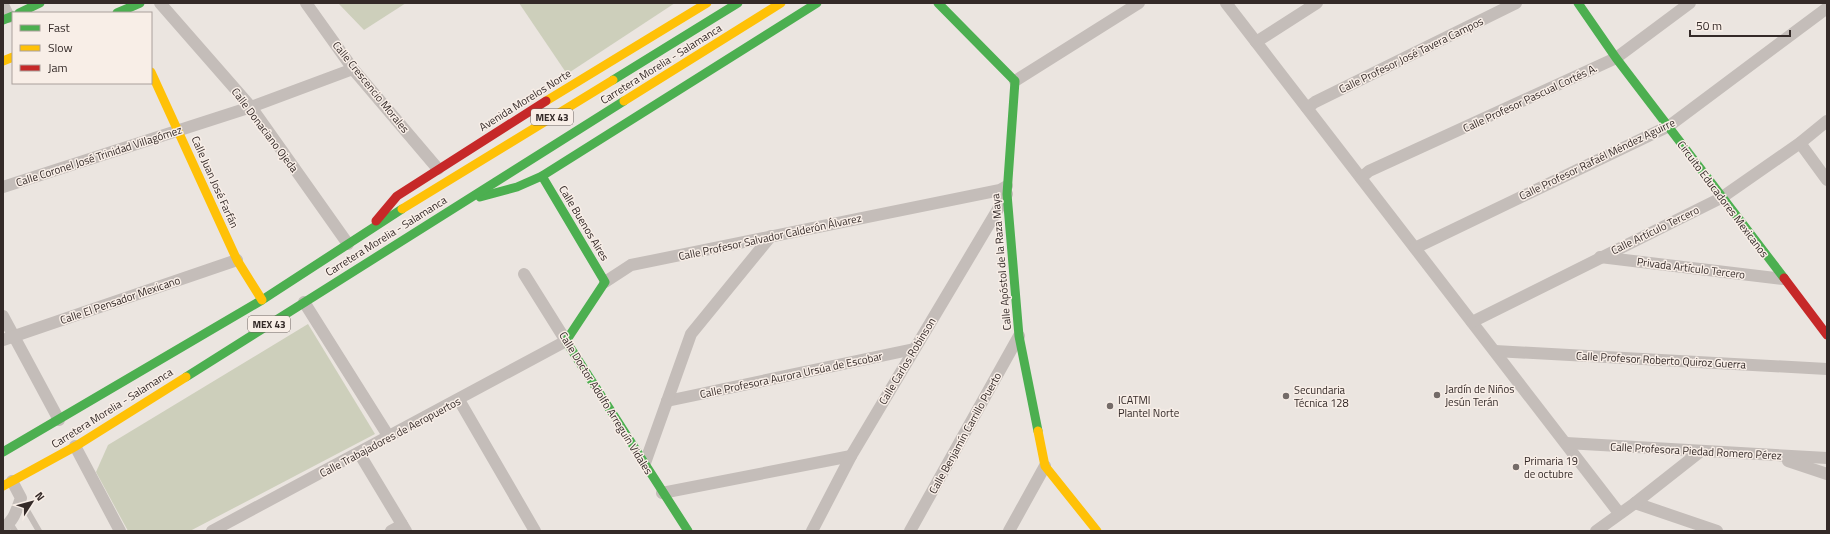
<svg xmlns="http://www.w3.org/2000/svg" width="1830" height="534" font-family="'Titillium Web',sans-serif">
	<rect width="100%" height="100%" fill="#ebe5e0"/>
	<g fill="#cdcfbb">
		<path d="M 338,3 L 406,3 L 364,30 Z"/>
		<path d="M 519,3 L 675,3 L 567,74 Z"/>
		<path d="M 308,324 L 375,434 L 190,531 L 128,531 L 96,472 L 108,445 Z"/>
	</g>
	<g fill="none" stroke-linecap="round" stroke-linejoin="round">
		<g stroke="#c4bdb9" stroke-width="6">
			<path d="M 21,500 L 39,531"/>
			<path d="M 10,523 L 15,531"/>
		</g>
		<g stroke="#c4bdb9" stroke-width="12">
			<path d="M 160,3 L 251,107 L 348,244"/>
			<path d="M 306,3 L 353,69 L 438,169"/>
			<path d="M 1226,3 L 1619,513"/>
			<path d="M 3,5 L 9,17"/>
			<path d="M 1256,42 L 1317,3"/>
			<path d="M 1015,81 L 1139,3"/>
			<path d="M 1307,108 L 1315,102 L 1516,3"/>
			<path d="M 1800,143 L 1827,180"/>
			<path d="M 1361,178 L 1369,171 L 1616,58 L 1690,3"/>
			<path d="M 3,187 L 251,107 L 353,69"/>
			<path d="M 1415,248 L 1669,126 L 1827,8"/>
			<path d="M 1600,257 L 1783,279"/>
			<path d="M 605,282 L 631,265 L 1000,190 L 1007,186"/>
			<path d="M 304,302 L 389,437"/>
			<path d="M 3,316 L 59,420"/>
			<path d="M 1472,322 L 1721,198 L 1800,143 L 1827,121"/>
			<path d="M 3,340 L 237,260"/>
			<path d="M 1495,351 L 1827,369"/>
			<path d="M 459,400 L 535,531"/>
			<path d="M 667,401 L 914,349"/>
			<path d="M 1566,443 L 1827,458"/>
			<path d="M 75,446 L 120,531"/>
			<path d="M 359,453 L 406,531"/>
			<path d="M 1788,461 L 1827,474"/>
			<path d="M 645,463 L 691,334 L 771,236"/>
			<path d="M 662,493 L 851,456"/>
			<path d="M 1635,503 L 1717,531"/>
			<path d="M 3,528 C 14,521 16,511 21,498 L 12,481"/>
			<path d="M 212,531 L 566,341 L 524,274"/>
			<path d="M 391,531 L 402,525"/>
			<path d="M 812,531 L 851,456 L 1007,194"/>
			<path d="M 910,531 L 1019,336"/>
			<path d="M 1009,531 L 1045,466"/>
			<path d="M 1596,531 L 1635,503 L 1701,451"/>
		</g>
		<g stroke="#4caf50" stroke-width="9">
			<path d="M 938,3 L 1015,81 L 1007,194 L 1019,336 L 1038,431"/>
			<path d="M 1578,3 L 1616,58 L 1784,278"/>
			<path d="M 19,13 L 40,3"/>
			<path d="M 117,13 L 140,3"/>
			<path d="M 3,20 L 13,16"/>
			<path d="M 613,80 L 738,3"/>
			<path d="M 542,176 L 605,282 L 566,341 L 688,531"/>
			<path d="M 480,197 L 517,187 L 542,176 L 817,3"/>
			<path d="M 186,377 L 624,101"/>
			<path d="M 3,452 L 262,300 L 402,209"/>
		</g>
		<g stroke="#ffc107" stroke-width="9">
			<path d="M 3,61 L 13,57"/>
			<path d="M 151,72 L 237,260 L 262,300"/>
			<path d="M 546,101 L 707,3"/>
			<path d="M 624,101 L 781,3"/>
			<path d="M 402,209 L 613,80"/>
			<path d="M 1038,431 L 1045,466 L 1097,531"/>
			<path d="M 3,486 L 76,446 L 186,377"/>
		</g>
		<g stroke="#c62828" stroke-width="9">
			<path d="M 376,221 L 397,196 L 546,101"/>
			<path d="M 1784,278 L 1827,335"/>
		</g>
	</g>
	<g fill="#746b68" stroke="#f8eee7" stroke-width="1.5">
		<circle cx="1437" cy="395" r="4"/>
		<circle cx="1286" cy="396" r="4"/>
		<circle cx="1110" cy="406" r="4"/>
		<circle cx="1516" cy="467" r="4"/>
	</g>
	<g text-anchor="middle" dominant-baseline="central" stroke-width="3" stroke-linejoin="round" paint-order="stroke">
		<g fill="#f8eee7" stroke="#6f6561" stroke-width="1">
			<rect x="531" y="109" width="42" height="16" rx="3"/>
			<rect x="248" y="316" width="42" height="16" rx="3"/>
		</g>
		<g font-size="10" font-weight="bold" fill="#342a28">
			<text x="552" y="117">MEX 43</text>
			<text x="269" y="324">MEX 43</text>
		</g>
		<g font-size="11" fill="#342a28" stroke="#f8eee7">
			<text transform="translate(1411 55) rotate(-26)">Calle Profesor José Tavera Campos</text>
			<text transform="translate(661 64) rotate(-32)">Carretera Morelia - Salamanca</text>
			<text transform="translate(371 87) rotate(51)">Calle Crescencio Morales</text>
			<text transform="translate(1530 98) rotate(-25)">Calle Profesor Pascual Cortés A.</text>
			<text transform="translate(525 100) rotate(-32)">Avenida Morelos Norte</text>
			<text transform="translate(265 130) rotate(53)">Calle Donaciano Ojeda</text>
			<text transform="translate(99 156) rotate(-18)">Calle Coronel José Trinidad Villagómez</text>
			<text transform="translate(1597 159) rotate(-26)">Calle Profesor Rafaél Méndez Aguirre</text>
			<text transform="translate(215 182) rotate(66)">Calle Juan José Farfán</text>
			<text transform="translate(1723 199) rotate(53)">Circuito Educadores Mexicanos</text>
			<text transform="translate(584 223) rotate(59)">Calle Buenos Aires</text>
			<text transform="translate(1655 230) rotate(-26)">Calle Artículo Tercero</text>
			<text transform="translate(386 236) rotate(-32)">Carretera Morelia - Salamanca</text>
			<text transform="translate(770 237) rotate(-12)">Calle Profesor Salvador Calderón Álvarez</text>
			<text transform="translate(1001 262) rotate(-95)">Calle Apóstol de la Raza Maya</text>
			<text transform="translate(1691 268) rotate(7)">Privada Artículo Tercero</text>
			<text transform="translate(120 300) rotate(-19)">Calle El Pensador Mexicano</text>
			<text transform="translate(1661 360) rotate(3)">Calle Profesor Roberto Quiroz Guerra</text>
			<text transform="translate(907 361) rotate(-59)">Calle Carlos Robinson</text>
			<text transform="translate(791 375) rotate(-12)">Calle Profesora Aurora Ursúa de Escobar</text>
			<text transform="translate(606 403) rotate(58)">Calle Doctor Adolfo Arreguín Vidales</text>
			<text transform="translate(112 408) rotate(-32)">Carretera Morelia - Salamanca</text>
			<text transform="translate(965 433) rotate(-61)">Calle Benjamín Carrillo Puerto</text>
			<text transform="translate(390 437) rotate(-28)">Calle Trabajadores de Aeropuertos</text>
			<text transform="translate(1696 451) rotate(3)">Calle Profesora Piedad Romero Pérez</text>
		</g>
		<g font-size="11" fill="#342a28" stroke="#f8eee7" text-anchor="start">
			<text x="1445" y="389">Jardín de Niños<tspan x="1445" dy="13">Jesún Terán</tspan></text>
			<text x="1294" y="390">Secundaria<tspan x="1294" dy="13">Técnica 128</tspan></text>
			<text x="1118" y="400">ICATMI<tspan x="1118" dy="13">Plantel Norte</tspan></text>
			<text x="1524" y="461">Primaria 19<tspan x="1524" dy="13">de octubre</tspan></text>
		</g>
	</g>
	<rect width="1830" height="534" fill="none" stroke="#342a28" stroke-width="8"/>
	<rect x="12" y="12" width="140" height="72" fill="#f8eee7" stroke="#aaa09b"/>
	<rect x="20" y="25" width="20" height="6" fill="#4caf50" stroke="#aaa09b"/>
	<text x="48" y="32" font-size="12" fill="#342a28">Fast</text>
	<rect x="20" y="45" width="20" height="6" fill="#ffc107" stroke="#aaa09b"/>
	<text x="48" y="52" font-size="12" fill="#342a28">Slow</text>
	<rect x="20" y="65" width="20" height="6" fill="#c62828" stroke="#aaa09b"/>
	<text x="48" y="72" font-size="12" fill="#342a28">Jam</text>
	<g transform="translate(32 502) rotate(54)" stroke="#f8eee7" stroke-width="3" paint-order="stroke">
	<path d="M0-3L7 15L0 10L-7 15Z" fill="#342a28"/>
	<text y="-6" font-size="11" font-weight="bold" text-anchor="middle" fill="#342a28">N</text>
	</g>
	<path d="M1690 30v6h100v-6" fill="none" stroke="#342a28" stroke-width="2"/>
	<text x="1696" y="30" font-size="12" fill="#342a28" stroke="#f8eee7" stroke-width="3" paint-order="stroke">50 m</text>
</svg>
